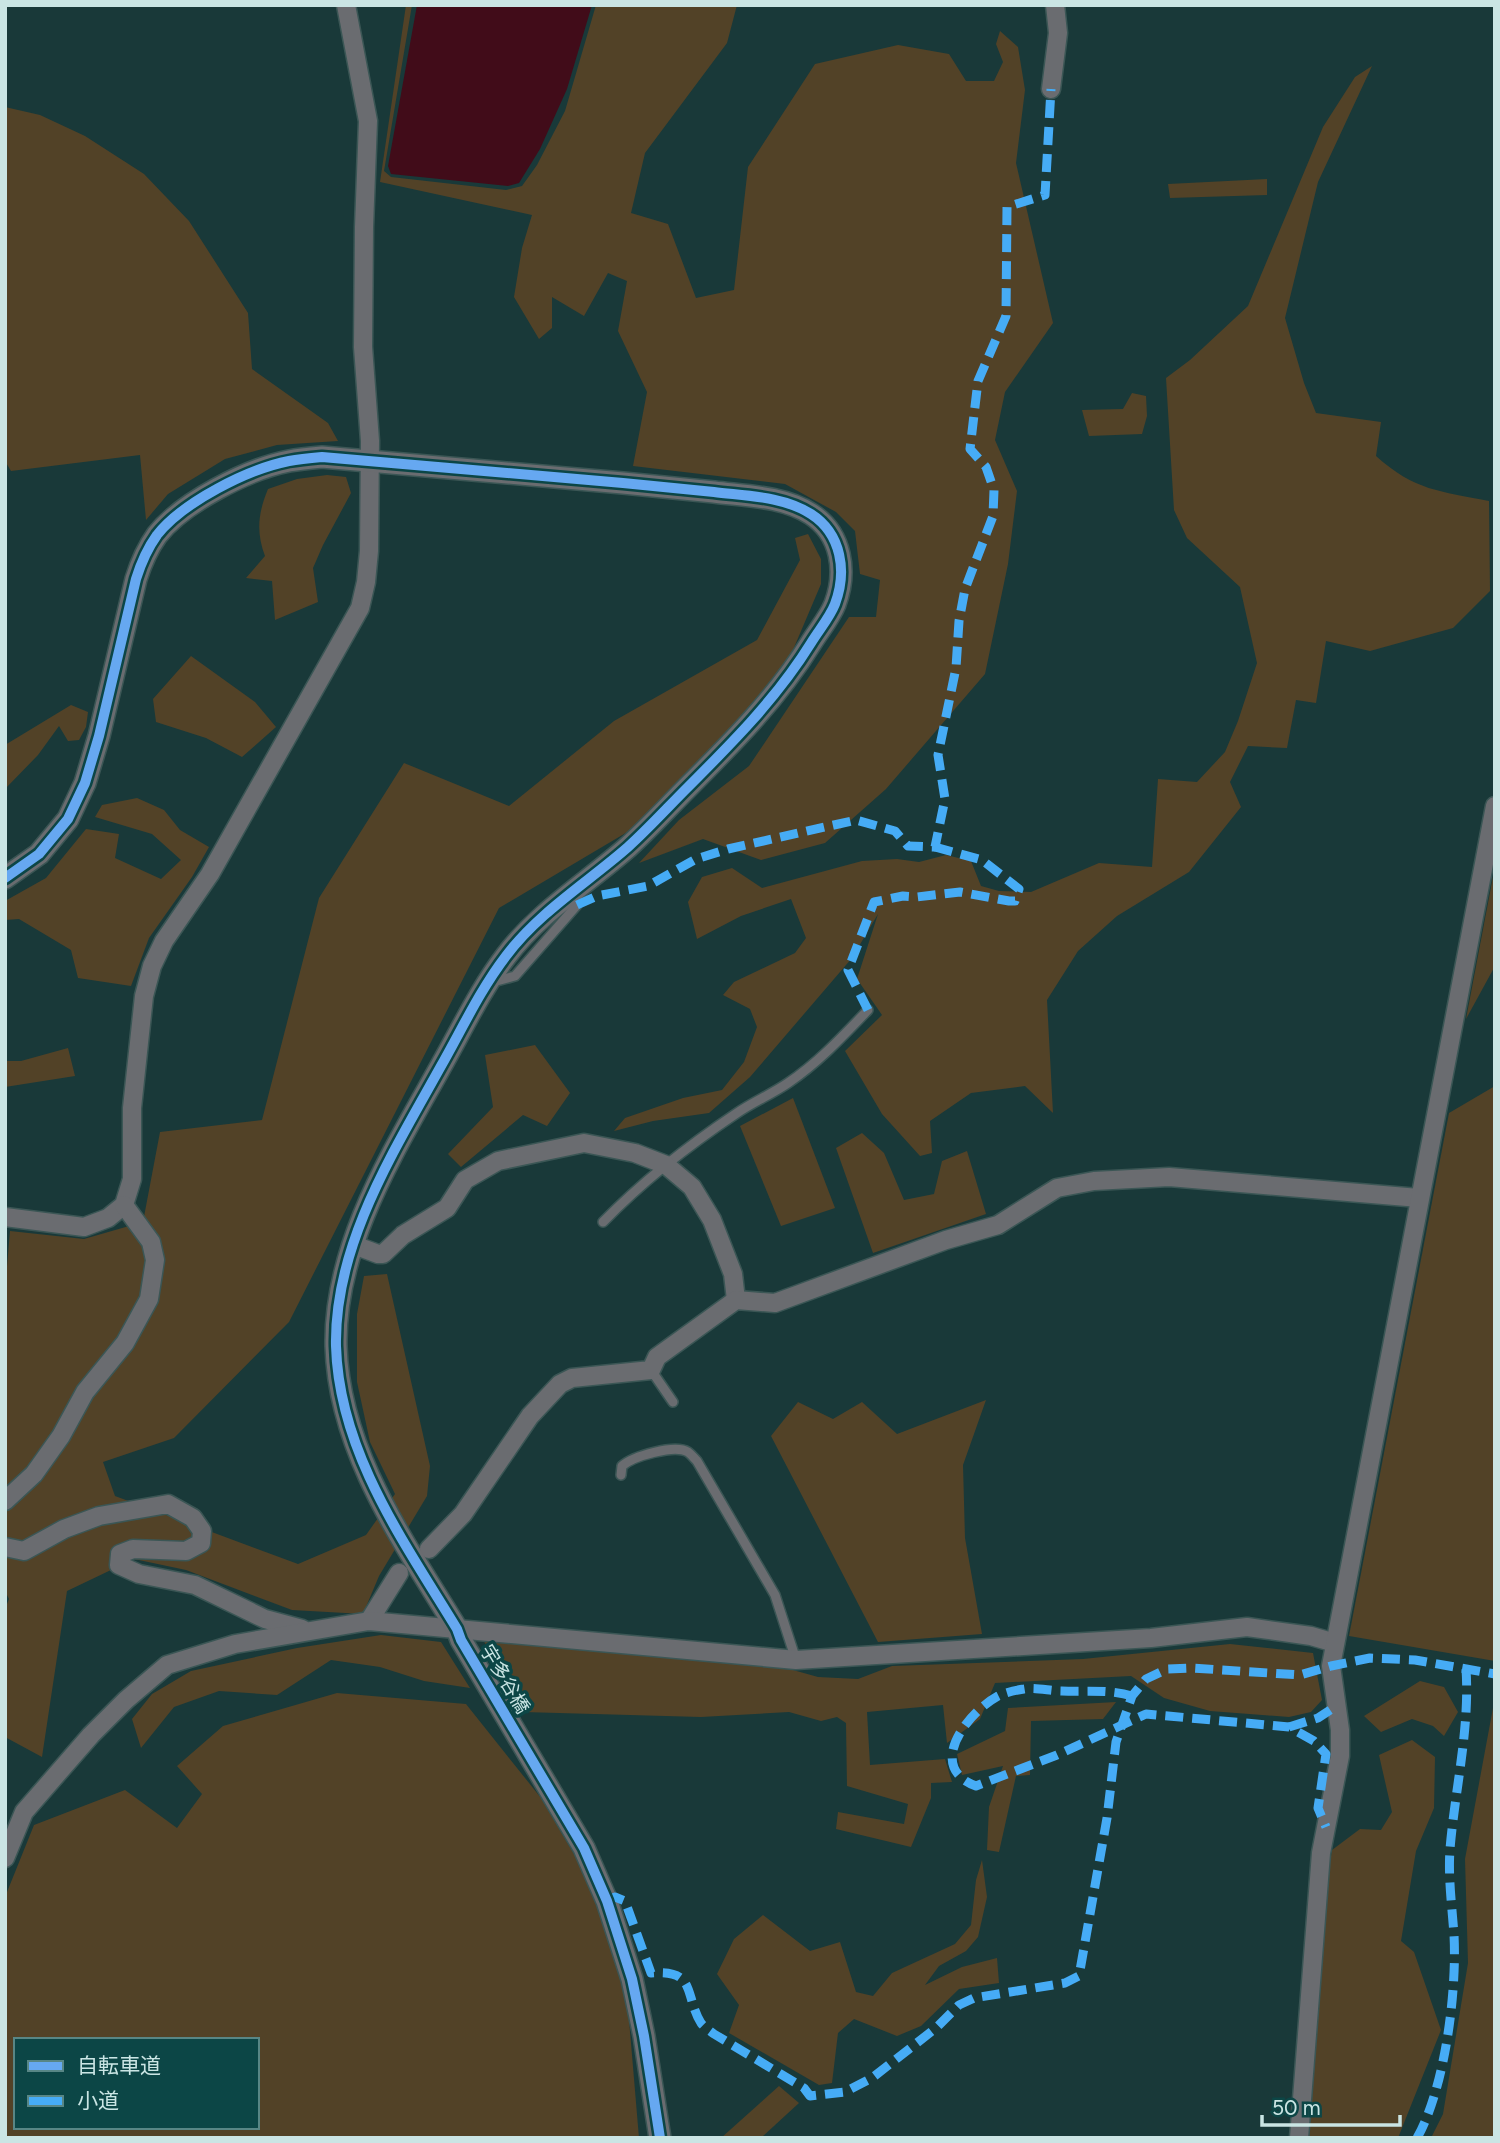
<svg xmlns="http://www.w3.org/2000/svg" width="1500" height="2143" font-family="Figtree,'Noto Sans JP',sans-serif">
	<rect width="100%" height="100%" fill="#193939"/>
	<g fill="#524227" fill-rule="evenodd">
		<path d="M 406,5 L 412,5 L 384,171 L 391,177 L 506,190 L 522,186 L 537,165 L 565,111 L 596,5 L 737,5 L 727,43 L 645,153 L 631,213 L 668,224 L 696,298 L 734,290 L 748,167 L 815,64 L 898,45 L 949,54 L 966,81 L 994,81 L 1003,62 L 996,44 L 1000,31 L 1018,47 L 1025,90 L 1016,163 L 1053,323 L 1005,392 L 995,440 L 1017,491 L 1008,564 L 985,674 L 886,789 L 825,843 L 761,860 L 703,839 L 639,863 L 679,820 L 749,766 L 849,617 L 876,617 L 880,580 L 860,574 L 855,531 L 836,512 L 785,484 L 633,466 L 647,392 L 618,331 L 627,281 L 608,273 L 584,316 L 552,297 L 552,328 L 539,339 L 514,297 L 522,248 L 532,215 L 380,182 Z"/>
		<path d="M 1372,66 L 1318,182 L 1285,318 L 1304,383 L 1316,413 L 1381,422 L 1376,456 C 1415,491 1440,491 1489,501 L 1490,591 L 1453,628 L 1370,651 L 1326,641 L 1316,703 L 1296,700 L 1287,748 L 1248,746 L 1230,782 L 1241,807 L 1189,872 L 1117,916 L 1078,951 L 1047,1000 L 1053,1113 L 1025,1086 L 971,1093 L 930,1121 L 932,1153 L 920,1156 L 882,1114 L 845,1051 L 882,1015 L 857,979 L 878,914 L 852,958 L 750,1077 L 709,1113 L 653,1121 L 614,1131 L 625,1118 L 683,1098 L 722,1090 L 744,1062 L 757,1027 L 750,1009 L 723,995 L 734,982 L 795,953 L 806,938 L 791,899 L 741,916 L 697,939 L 688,902 L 702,877 L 732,868 L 762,888 L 862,861 L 897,859 L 919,862 L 946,855 L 971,861 L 981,886 L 999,891 L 1031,892 L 1099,863 L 1152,867 L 1158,779 L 1197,782 L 1225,752 L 1238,721 L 1257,663 L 1240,587 L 1187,538 L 1174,510 L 1166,378 L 1190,360 L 1248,306 L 1323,127 L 1355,77 Z"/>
		<path d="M 5,107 L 40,115 L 85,136 L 144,174 L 189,221 L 248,313 L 252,369 L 328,423 L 338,441 L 277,445 L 225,459 L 168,494 L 146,520 L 140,455 L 11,471 L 5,461 Z"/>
		<path d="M 1267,179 L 1267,195 L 1170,198 L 1168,184 Z"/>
		<path d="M 1132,393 L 1146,396 L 1147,416 L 1142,434 L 1089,436 L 1082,410 L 1123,409 Z"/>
		<path d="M 327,475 L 346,477 L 351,493 L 323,545 L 313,568 L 318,602 L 275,620 L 272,581 L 246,578 L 265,556 C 256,532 258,513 268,489 L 297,479 Z"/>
		<path d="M 808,534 L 821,559 L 821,584 L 790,657 L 733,743 L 688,790 L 624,834 L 499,908 L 289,1322 L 174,1438 L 103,1462 L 115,1496 L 298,1564 L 366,1535 L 395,1494 L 370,1442 L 357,1382 L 357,1314 L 364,1276 L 387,1274 L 430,1466 L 427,1496 L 379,1576 L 363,1614 L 292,1610 L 186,1570 L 134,1559 L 67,1591 L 42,1757 L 5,1737 L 5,1609 L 9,1599 L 5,1591 L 5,1290 L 10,1231 L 84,1239 L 143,1222 L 160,1132 L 262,1120 L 319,898 L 404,763 L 509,806 L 614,721 L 757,640 L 800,560 L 795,538 Z"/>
		<path d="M 191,656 L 255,702 L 276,727 L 242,757 L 206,738 L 156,722 L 153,699 Z"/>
		<path d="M 71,705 L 88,712 L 86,727 L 79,740 L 68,741 L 59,726 L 38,755 L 5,789 L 5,745 Z"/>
		<path d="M 137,798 L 164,810 L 180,830 L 209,847 L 192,877 L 149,938 L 131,986 L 78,978 L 71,950 L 19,919 L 5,920 L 5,901 L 46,878 L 86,829 L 119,834 L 115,858 L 161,879 L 181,860 L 152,834 L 95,817 L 102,805 Z"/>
		<path d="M 1495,866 L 1495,966 L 1466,1019 Z"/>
		<path d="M 535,1045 L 570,1093 L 547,1126 L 523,1115 L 461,1167 L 448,1154 L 493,1107 L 485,1055 Z"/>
		<path d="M 68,1048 L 75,1076 L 5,1087 L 5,1061 L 21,1061 Z"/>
		<path d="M 1495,1086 L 1495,1661 L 1349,1636 L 1449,1113 Z"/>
		<path d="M 793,1098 L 835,1208 L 781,1226 L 740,1126 Z"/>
		<path d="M 862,1133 L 884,1153 L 904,1200 L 934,1194 L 942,1161 L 967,1151 L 986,1214 L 873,1253 L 836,1148 Z"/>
		<path d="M 986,1400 L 963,1465 L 965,1538 L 982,1634 L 878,1642 L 771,1436 L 798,1402 L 833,1419 L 862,1402 L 897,1434 Z"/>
		<path d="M 381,1635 L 441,1642 L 470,1688 L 424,1681 L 380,1667 L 331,1660 L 277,1695 L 219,1691 L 174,1707 L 141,1748 L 132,1719 L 152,1694 L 191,1671 L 297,1648 Z"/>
		<path d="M 481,1636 L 793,1670 L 818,1677 L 858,1679 L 892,1666 L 1083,1659 L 1230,1644 L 1313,1653 L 1322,1700 L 1311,1712 L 1289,1717 L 1210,1711 L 1164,1698 L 1131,1676 L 995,1683 L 980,1719 L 947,1743 L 943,1705 L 867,1712 L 870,1765 L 945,1759 L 952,1782 L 931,1783 L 931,1798 L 911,1847 L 836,1829 L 838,1812 L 904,1824 L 908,1804 L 847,1786 L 846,1723 L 837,1717 L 821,1721 L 789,1712 L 701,1717 L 523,1712 Z"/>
		<path d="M 1420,1681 L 1444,1687 L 1458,1712 L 1444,1736 L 1433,1726 L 1412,1719 L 1381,1732 L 1364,1716 Z"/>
		<path d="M 337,1693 L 466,1704 L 541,1798 L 588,1878 L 625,1972 L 639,2138 L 5,2138 L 5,1897 L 34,1825 L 125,1790 L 177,1828 L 202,1794 L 177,1766 L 223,1726 ZM 16,2040 L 257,2040 L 257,2127 L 16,2127 Z"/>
		<path d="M 1495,1697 L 1495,2138 L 1431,2138 L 1443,2114 L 1468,1963 L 1465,1859 Z"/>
		<path d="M 1116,1702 L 1103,1719 L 1031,1721 L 1030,1775 L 1016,1776 L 999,1852 L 987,1850 L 989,1807 L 1003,1766 L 962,1775 L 957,1754 L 1005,1731 L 1008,1708 Z"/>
		<path d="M 1412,1740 L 1435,1757 L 1434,1808 L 1416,1851 L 1401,1941 L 1414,1952 L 1441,2030 L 1398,2138 L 1306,2138 L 1325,1893 L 1332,1850 L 1360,1829 L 1381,1830 L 1392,1812 L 1379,1755 Z"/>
		<path d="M 982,1860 L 987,1897 L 978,1937 L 966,1951 L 939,1966 L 925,1985 L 962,1967 L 997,1958 L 999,1983 L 959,1989 L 921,2026 L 897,2036 L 854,2019 L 838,2033 L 832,2083 L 819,2085 L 729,2033 L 739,2005 L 717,1974 L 734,1939 L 763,1915 L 810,1951 L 840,1942 L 856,1992 L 873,1996 L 892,1973 L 955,1944 L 971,1925 L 976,1880 Z"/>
		<path d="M 779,2086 L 799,2103 L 761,2138 L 721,2138 Z"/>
	</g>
	<path fill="#410c19" d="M 417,5 L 592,5 L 567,89 L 540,149 L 519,183 L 508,186 L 391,174 L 388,166 Z"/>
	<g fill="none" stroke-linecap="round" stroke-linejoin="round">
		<defs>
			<g id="service">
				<path d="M 493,982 L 515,976 L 577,905"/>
				<path d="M 603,1222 C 643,1181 689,1145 737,1113 C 753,1102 772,1094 788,1083 C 818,1063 843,1036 868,1010"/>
				<path d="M 651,1370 L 673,1402"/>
				<path d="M 621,1475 L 622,1466 C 633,1456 675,1444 688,1452 C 692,1455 694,1458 697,1461 L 775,1595 L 796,1660"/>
			</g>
			<g id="minor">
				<path d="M 1051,89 L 1058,33 L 1055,5"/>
				<path d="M 5,1217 L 84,1227 L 108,1218 L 124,1205 L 132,1179 L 132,1108 L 144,996 L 152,966 L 164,941 L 210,874 L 360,608 L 366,582 L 369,551 L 370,441 L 363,347 L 364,227 L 368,121 L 346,5"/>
				<path d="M 354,1245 L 378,1254 L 383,1254 L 403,1235 L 447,1208 L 465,1180 L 498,1161 L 584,1143 L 635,1153 L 666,1165 L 692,1187 L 712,1220 L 733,1274 L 736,1300"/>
				<path d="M 5,1501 L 34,1474 L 61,1436 L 85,1392 L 125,1343 L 149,1299 L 155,1260 L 151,1242 L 124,1205"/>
				<path d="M 5,1547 L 24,1551 L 64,1529 L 99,1516 L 168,1504 L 193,1518 L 202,1531 L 201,1543 L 186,1551 L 133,1549 L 120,1554 L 119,1565 L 139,1574 L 195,1585 L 265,1619 L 302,1629"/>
				<path d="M 429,1549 L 463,1514 L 530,1416 L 560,1384 L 572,1378 L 651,1370 L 657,1357 L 736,1300 L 775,1303 L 946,1240 L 998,1225 L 1057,1188 L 1094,1181 L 1169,1177 L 1419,1198"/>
				<path d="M 369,1621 L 399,1573"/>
				<path d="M 5,1858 L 24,1812 L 91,1735 L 126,1700 L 167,1665 L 235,1644 L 369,1621 L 796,1660 L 1151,1638 L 1247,1627 L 1311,1636 L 1335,1643"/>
				<path d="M 1299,2138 L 1321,1853 L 1340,1756 L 1340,1730 L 1331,1666 L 1495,806"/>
			</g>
			<path id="tertiary" d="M 5,878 L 39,854 L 68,819 L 85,783 L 99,736 L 136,579 C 141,563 147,549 157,535 C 183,502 248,469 289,461 C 300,459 311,458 322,457 C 422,466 523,474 623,483 C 653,486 684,489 714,492 C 746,496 783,496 811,514 C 842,534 847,572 835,604 C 830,617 819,630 811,643 C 777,698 732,743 687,788 C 667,808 649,828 628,847 C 587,883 539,912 506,956 C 480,990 462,1029 441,1066 C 394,1151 334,1245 336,1346 C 339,1452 404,1542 457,1629 L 461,1640 L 584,1848 L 607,1901 L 632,1979 L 644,2036 L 660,2138"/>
		</defs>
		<use href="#service" stroke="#3b5655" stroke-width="12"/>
		<use href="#minor" stroke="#3b5655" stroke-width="21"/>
		<use href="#tertiary" stroke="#3b5655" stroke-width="24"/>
		<use href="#service" stroke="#6a6c70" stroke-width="9"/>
		<use href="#minor" stroke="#6a6c70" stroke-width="18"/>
		<use href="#tertiary" stroke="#6a6c70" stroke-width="21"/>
		<g stroke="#46acf6" stroke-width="9" stroke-dasharray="18 9" stroke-linecap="butt">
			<path d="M 577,905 L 597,896 L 648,886 L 696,859 L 728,849 L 856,820 L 895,831 L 908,846 L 935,847 L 945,799 L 938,755 L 956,668 L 959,621 L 965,589 L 993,516 L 994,490 L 986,467 L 970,449 L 978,381 L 1006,316 L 1007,207 L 1045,195 L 1051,89"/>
			<path d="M 868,1010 L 848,970 L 874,902 L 903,896 L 917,897 L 960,892 L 1009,901 L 1015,901 L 1019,889 L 982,860 L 935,847"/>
			<path d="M 1132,1696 C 1109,1689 1086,1692 1062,1691 C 1050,1691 1036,1687 1024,1689 C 1016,1690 1004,1693 998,1696 C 967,1713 925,1767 976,1786 L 1057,1755 L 1146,1714 L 1289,1727 L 1314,1741 L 1326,1754 L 1318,1808 L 1326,1827"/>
			<path d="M 1289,1727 L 1318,1718 L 1336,1706"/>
			<path d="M 607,1901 L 615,1897 L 625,1901 L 651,1973 C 697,1969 684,1995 701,2023 C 704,2027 710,2031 714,2034 L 804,2088 L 810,2096 L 845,2092 L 872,2078 L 936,2028 L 959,2005 L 974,1998 L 1065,1983 L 1079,1976 L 1107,1818 L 1116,1742 L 1132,1696 L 1146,1679 L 1167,1669 L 1192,1668 L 1300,1675 L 1331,1666 L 1370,1658 L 1415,1660 L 1495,1674"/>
			<path d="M 1417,2138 C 1445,2088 1457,1992 1454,1935 C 1452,1906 1448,1878 1450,1849 C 1455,1789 1470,1729 1466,1669"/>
		</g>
		<defs>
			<path id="cycleway" d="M 5,878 L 39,854 L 68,819 L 85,783 L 99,736 L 136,579 C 141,563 147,549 157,535 C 183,502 248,469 289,461 C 300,459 311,458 322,457 C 422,466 523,474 623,483 C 653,486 684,489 714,492 C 746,496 783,496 811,514 C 842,534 847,572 835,604 C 830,617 819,630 811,643 C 777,698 732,743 687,788 C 667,808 649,828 628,847 C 587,883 539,912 506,956 C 480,990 462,1029 441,1066 C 394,1151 334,1245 336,1346 C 339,1452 404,1542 457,1629 L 461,1640 L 584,1848 L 607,1901 L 632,1979 L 644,2036 L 660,2138"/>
		</defs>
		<use href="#cycleway" stroke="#0c4646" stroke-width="15"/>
		<use href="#cycleway" stroke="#66a8f1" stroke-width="10"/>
	</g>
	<g text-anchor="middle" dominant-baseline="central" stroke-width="7" stroke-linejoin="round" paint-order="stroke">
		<g font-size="19" fill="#cae5e4" stroke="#0c4646">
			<text transform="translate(505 1679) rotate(59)">宇多谷橋</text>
		</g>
	</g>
	<rect width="1500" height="2143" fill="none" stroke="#cae5e4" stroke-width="14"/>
	<rect x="14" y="2038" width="245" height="91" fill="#0c4646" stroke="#588685" stroke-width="2"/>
	<rect x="28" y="2061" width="35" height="10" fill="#66a8f1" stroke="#588685" stroke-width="2"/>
	<text x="77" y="2073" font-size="21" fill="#cae5e4">自転車道</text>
	<rect x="28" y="2096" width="35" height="10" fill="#46acf6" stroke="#588685" stroke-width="2"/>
	<text x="77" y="2108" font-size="21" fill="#cae5e4">小道</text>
	<path d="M1262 2115v10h138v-10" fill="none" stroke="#cae5e4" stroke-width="3.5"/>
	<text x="1272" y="2115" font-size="21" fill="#cae5e4" stroke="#0c4646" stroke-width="5" paint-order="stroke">50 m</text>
</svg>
